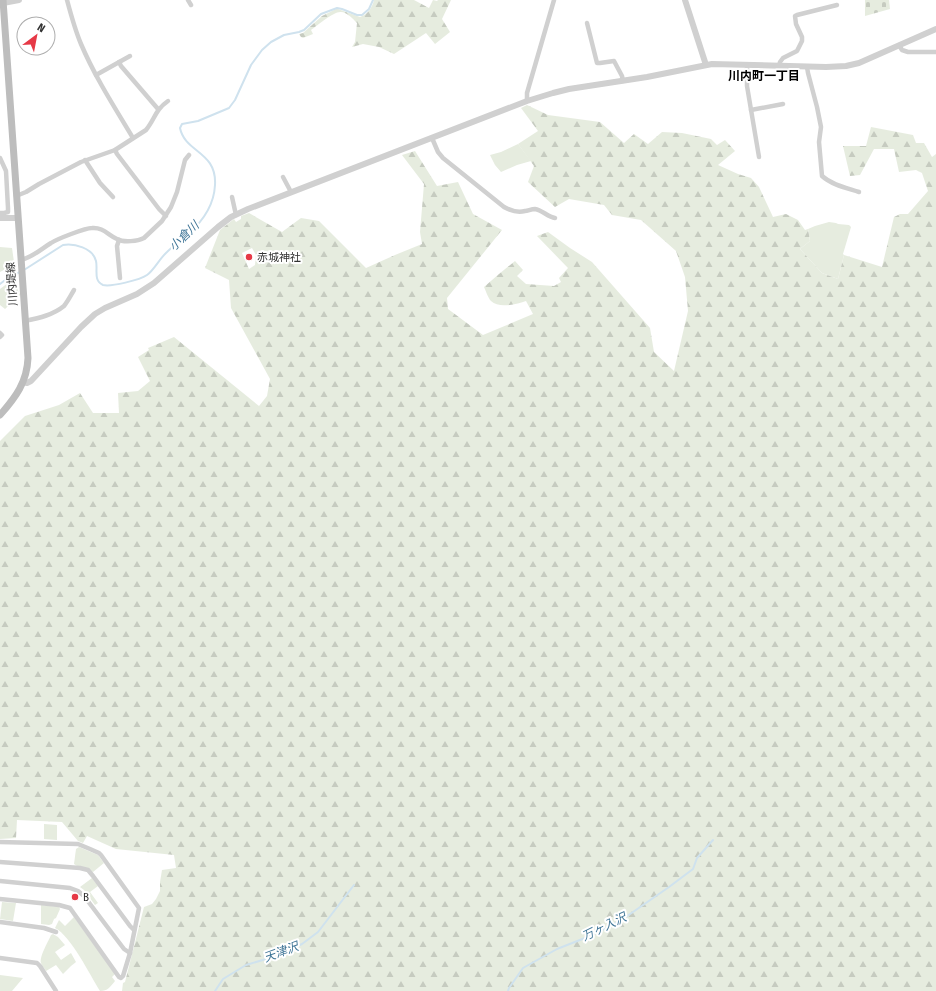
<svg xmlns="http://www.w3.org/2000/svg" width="936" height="991" font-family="'Fira Sans Condensed','Noto Sans JP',sans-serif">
	<defs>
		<pattern id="forest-firs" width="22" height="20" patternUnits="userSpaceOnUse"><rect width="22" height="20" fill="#e6ecdf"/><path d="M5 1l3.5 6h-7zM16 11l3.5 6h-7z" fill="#c6cbc0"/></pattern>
		<pattern id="cemetery-stones" width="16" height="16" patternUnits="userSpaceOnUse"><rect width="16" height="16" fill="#e6ecdf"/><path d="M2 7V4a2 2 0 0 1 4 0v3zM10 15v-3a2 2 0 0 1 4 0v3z" fill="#c6cbc0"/></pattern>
	</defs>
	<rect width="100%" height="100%" fill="#fff"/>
	<g fill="#e6ecdf">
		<path d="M 518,144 L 531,161 L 517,165 L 501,172 L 495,165 L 490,155 L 501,152 Z"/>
		<path d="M 829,222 L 836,223 L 838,224 L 849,225 L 851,227 L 843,254 L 844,255 L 838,279 L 822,273 L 800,249 L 810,241 L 808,229 L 815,226 Z"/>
		<path d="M 0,247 L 12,248 L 14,262 L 13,265 L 0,272 Z"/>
		<path d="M 16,277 L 17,288 L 20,295 L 5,309 L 0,305 L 0,289 Z"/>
		<path d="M 44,824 L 57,825 L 57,840 L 44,839 Z"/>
		<path d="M 79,847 L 98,855 L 104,863 L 93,872 L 77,866 L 74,864 L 76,849 Z"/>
		<path d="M 92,878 L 98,886 L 90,892 L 98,903 L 95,905 L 84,890 L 80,887 Z"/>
		<path d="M 2,902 L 16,903 L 13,921 L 0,919 Z"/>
		<path d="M 41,905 L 59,907 L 60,909 L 56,918 L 54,919 L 52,924 L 49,925 L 41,924 Z"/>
		<path d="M 74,917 L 115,974 L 112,977 L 115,981 C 110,987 108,991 100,991 C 90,975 71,936 55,928 L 59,920 L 65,926 Z"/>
		<path d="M 53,934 L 58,937 L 65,945 L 55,952 L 61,960 L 71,953 L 76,962 L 71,966 L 63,974 L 56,965 L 46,971 C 45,969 42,966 41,963 C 39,957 49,940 51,935 Z"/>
		<path d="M 0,975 L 23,978 L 12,991 L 0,991 Z"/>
	</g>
	<g fill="url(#forest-firs)" fill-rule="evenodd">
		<path d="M 374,0 L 414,0 L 429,8 L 433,0 L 437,1 L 438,0 L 451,0 L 442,19 L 450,32 L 435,44 L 426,33 L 394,54 L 379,47 L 363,44 L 352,47 L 355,42 L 357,23 C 353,19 347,12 341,12 C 334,11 318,25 311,30 L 313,34 L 303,38 L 301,37 L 299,34 L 303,33 L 322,16 L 336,9 L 338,9 L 360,17 C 368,14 372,8 374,0 Z"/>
		<path d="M 527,105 L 548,115 L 600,122 L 624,143 L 634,134 L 648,144 L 662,132 L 682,133 L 711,139 L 717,145 L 725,140 L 735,151 L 718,165 L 738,174 L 751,178 L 759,187 L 773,217 L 786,214 L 798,220 L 805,230 L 808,229 L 810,241 L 800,249 L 822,273 L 838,279 L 844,255 L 882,267 L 894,217 L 900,214 L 908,214 L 928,191 L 922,173 L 916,170 L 899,172 L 894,149 L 874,149 L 860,175 L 850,176 L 843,146 L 866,146 L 871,127 L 913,135 L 916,143 L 924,143 L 932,157 L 936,154 L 936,991 L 122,991 L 123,983 L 125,982 L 144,907 L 152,904 L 156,899 L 160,891 L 160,882 L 162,870 L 176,868 L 174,855 L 116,849 L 87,836 L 83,843 L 78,841 L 62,822 L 17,820 L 16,838 L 0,839 L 0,441 L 25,416 L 59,405 L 80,393 L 93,413 L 119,413 L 118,393 L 138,391 L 150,381 L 138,357 L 149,350 L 148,348 L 174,337 L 259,406 L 267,396 L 270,379 L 231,308 L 229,280 L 205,268 L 220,230 L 234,219 L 236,222 L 241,219 L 241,216 L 249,213 L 282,232 L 301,218 L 319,221 L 366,268 L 395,255 L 422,244 L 420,232 L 424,184 L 402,155 L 415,151 L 437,186 L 458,182 L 473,214 L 502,230 L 447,298 L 448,309 L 483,335 L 533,314 L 526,301 C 517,304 499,309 491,301 C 488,298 486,291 484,287 L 499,274 L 515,261 L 523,270 L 517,276 L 526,284 L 554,286 L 561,282 L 559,278 L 568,268 L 537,236 L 548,232 L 570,248 L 592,262 L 650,328 L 654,352 L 674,371 L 688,311 L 685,277 L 676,251 L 641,220 L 612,215 L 604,205 L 569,199 L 555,207 L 528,182 L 534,166 L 518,144 L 538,131 L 521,108 ZM 252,248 L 256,255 L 255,265 L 249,269 L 242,253 Z"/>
	</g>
	<path fill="url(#cemetery-stones)" d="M 865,0 L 889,0 L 890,9 L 865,16 Z"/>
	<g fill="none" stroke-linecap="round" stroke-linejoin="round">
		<g stroke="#cfe2ee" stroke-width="2">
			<path d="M 24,270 L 63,245 C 74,243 93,248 96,261 C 98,269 93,281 103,285 C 111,287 140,280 147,275 C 154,270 160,258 167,252 C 173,246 181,240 188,234 C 202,222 214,205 215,185 C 217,151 185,153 180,128 L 182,124 L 198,121 L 229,108 L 235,100 L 251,65 L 262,50 L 271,42 L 284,35 L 299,32 L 304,30 L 321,14 L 337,8 L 342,9 L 357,15 L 362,15 L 369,9 L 373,0"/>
			<path d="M 0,284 L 9,277 L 20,272"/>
			<path d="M 215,991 L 223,979 L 246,965 L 276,956 L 302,944 L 318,932 L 354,885"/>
			<path d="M 508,991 L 509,988 L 523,968 L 557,949 L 590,936 L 620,921 L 669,887 L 693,869 L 697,858 L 713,840"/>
		</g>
		<g stroke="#d0d0d0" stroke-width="4.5">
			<path d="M 67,0 C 71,15 75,30 81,44 C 95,77 115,108 133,138"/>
			<path d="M 188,0 L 191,5"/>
			<path d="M 587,23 L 597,63 L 600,63 L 614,61 L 622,76 L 623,81"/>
			<path d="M 899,45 L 902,50 L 908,52 L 936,52"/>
			<path d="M 119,62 L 121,66 L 158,109"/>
			<path d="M 747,65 L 747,86 L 759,157"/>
			<path d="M 779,66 L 780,62 L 783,58 L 797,51 L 802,41 L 802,37 L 796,24 L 795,16 L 797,15 L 837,5"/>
			<path d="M 807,67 L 808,73 L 817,107 L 821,127 L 819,142 L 822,176 C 832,185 847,188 859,192"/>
			<path d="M 96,75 L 130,56"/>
			<path d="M 527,101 L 527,93 L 554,0"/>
			<path d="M 751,110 L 783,104"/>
			<path d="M 432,138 L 438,152 L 443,158 L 504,207 C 511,211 517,213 525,211 C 528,211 531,209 535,209 C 542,210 548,217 555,218"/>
			<path d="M 115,150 L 117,154 L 159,209 L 166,216"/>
			<path d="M 0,158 L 6,171 L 8,208 L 8,212 L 4,213 L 0,213"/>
			<path d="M 85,160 L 100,183 L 113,197"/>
			<path d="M 283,177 L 291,192"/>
			<path d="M 16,196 L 26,192 L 39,184 L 81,162 L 115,150 L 146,130 C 155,119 155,110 168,101"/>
			<path d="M 232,197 L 236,215"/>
			<path d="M 119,240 L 117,246 L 120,278"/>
			<path d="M 21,260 C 33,257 41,249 51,243 C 57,239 85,228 92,228 C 103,227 108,235 117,239 C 124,243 138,241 144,238 L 162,221 L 171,207 L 177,192 L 185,160 L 189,155"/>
			<path d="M 25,321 C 39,318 53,315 64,306 C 68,301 71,295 74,290"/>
			<path d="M 0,333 L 2,335 L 0,337"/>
			<path d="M 0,842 L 78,844 L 90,849 L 99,853 L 101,855 L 139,908 L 130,953 L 123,976 L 121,978 L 119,977 L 70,908 L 59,905 L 0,899"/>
			<path d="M 0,862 L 80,868 L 88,870 L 93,876 L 130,926 L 134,930"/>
			<path d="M 0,881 L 70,888 L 78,891 L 84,896 L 124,949 L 130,953"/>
			<path d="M 0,922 L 44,928 L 56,932"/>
			<path d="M 0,958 L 37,963 L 40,966 L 56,991"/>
		</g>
		<g stroke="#d0d0d0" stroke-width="6">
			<path d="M 685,0 L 706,65"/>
			<path d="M 3,3 L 19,0"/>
			<path d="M 0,218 L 18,218"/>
			<path d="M 23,382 L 27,383 L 31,381 L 81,327 L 95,314 L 105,308 L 137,294 L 154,283 L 218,227 L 231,217 L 248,209 L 527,101 L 553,93 L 569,89 L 647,77 L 712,64 L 826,67 L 846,66 L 859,63 L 936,29"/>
		</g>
		<path stroke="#bdbdbd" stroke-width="7" d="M 0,415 C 16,397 27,382 28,358 L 3,0"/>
	</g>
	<g fill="#e63946" stroke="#fff" stroke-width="1.5">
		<circle cx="249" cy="257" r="4"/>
		<circle cx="75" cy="897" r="4"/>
	</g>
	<g text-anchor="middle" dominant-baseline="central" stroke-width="4" stroke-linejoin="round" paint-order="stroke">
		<g font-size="11" fill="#333" stroke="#fff" text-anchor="start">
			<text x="257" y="257">赤城神社</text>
			<text x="83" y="897">B</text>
		</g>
		<g font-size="11" fill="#333" stroke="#fff">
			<text transform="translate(12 284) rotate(-94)">川内堤線</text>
		</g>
		<g font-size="12" font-weight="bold" fill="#000" stroke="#fff">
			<text x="764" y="76">川内町一丁目</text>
		</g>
		<g font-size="12" font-style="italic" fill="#3f7597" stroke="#fff">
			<text transform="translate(184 236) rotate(-44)">小倉川</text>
			<text transform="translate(604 927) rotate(-26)">万ヶ入沢</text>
			<text transform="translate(281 952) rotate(-20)">天津沢</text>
		</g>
	</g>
	<g transform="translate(36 36) rotate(32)"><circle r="19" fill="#ffffff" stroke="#adadad"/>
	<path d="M0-3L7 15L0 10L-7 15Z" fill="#e63946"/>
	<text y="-6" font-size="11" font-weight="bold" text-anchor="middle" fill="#333333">N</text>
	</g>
</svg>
